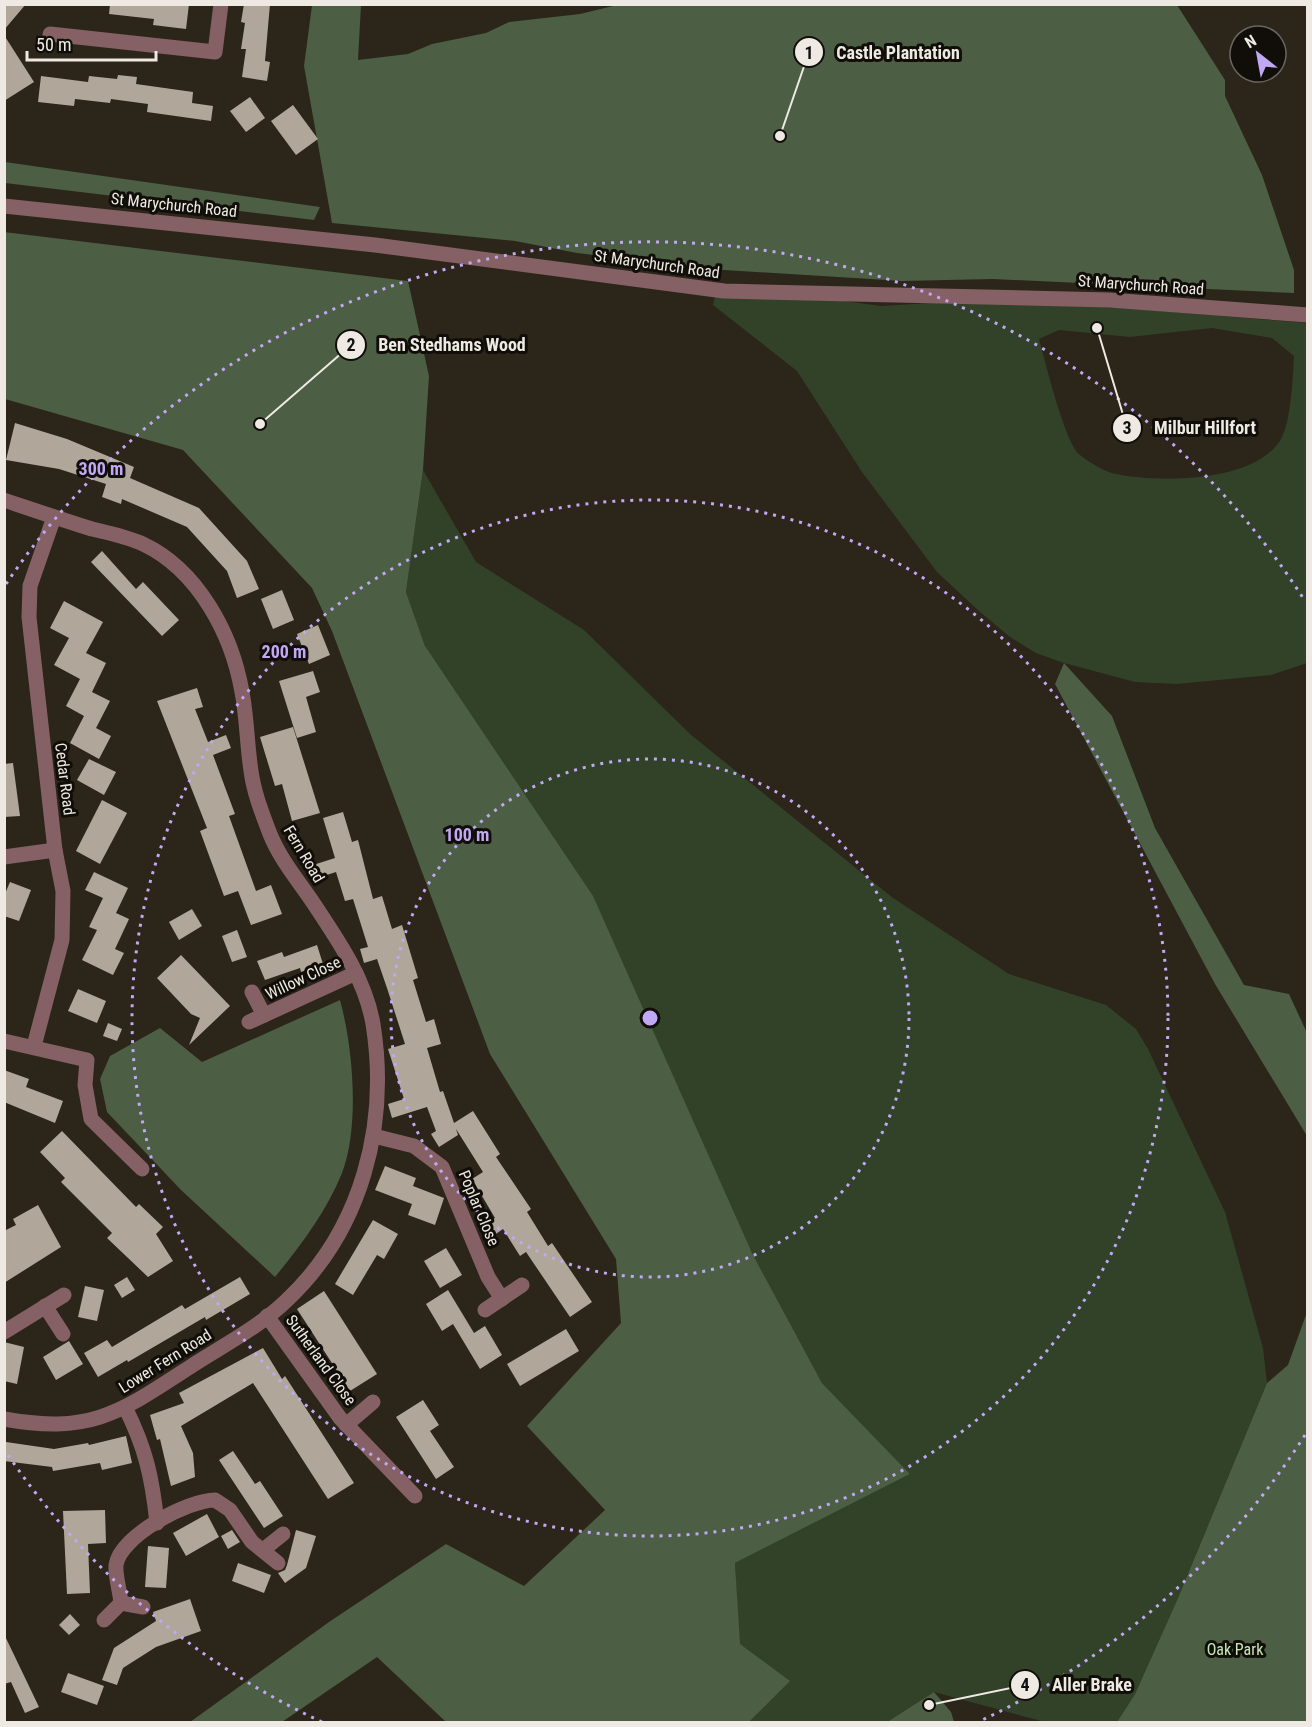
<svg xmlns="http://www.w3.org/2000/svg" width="1312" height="1727" font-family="'Roboto Condensed',sans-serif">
	<rect width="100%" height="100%" fill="#2b251a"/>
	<g fill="#324229" fill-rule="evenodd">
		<path d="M 715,297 L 814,297 L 881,306 L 964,301 L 1124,308 L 1307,323 L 1307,663 L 1271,675 L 1177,684 L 1135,682 L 1064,663 L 1036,653 L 1010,637 L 979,611 L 937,572 L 862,472 L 797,371 L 713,305 ZM 1212,328 L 1272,338 L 1294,356 C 1293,376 1291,419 1282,437 C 1259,483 1159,483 1116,474 C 1105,472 1089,462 1080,455 C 1065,444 1045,360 1039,339 L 1059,330 L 1130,337 Z"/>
		<path d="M 423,470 L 476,562 L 584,630 L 690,734 L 893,898 L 1009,974 L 1106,1005 L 1136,1029 L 1148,1049 L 1225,1212 L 1263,1348 L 1267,1383 L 1178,1598 L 1135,1694 L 1117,1722 L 1045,1722 L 934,1692 L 887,1722 L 749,1722 L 789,1681 L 739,1644 L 735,1563 L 910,1474 L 822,1383 L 752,1253 L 740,1236 L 425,646 L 406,592 Z"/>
	</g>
	<g fill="#4c5e43">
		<path d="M 312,5 L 361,5 L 358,60 L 408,54 L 432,44 L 486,33 L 509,22 L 580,14 L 617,5 L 1177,5 L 1225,80 L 1225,96 L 1262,175 L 1294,270 L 1294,293 L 993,279 L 902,281 L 724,270 L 577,253 L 515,241 L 332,223 L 304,66 Z"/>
		<path d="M 5,162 L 320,207 L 314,220 L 5,183 Z"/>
		<path d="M 4,232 L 408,281 L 429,376 L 423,470 L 406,592 L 425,646 L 593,896 L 752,1253 L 822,1383 L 910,1474 L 735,1563 L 740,1644 L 790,1681 L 749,1722 L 446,1722 L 377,1657 L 282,1722 L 190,1722 L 329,1622 L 446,1544 L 524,1586 L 605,1510 L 527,1426 L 621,1323 L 616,1259 L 490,1054 L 332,631 L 312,588 L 183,450 L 5,399 Z"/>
		<path d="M 1064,663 L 1112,716 L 1155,828 L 1244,985 L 1289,994 L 1307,1033 L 1307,1136 L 1215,984 L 1055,684 Z"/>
		<path d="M 340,1000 C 353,1047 360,1126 342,1173 C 327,1211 301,1245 275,1277 L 181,1190 L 107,1112 L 100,1079 L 110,1056 L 160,1028 L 202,1062 Z"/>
		<path d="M 1307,1312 L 1307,1722 L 1117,1722 L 1135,1694 L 1178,1598 L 1267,1383 L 1288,1365 Z"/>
		<path d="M 934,1692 L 951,1712 L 954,1722 L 887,1722 Z"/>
	</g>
	<g fill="#b0a79a">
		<path d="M 4,4 L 26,4 L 4,30 Z"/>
		<path d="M 110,4 L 189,4 L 186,29 L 153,25 L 154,19 L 109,14 Z"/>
		<path d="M 244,4 L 270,4 L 265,61 L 270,62 L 267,81 L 242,77 L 246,49 L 241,49 L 245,23 L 241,22 Z"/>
		<path d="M 4,35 L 34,82 L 4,101 Z"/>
		<path d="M 118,75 L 137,77 L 136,84 L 193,92 L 192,103 L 213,106 L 211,121 L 147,112 L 148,104 L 111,99 L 110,103 L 75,99 L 74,106 L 38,102 L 41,76 L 88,82 L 89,76 L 117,79 Z"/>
		<path d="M 250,97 L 265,118 L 246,132 L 230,111 Z"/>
		<path d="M 293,105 L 318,139 L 296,155 L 271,121 Z"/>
		<path d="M 15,423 L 67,439 L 134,467 L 130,478 L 199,508 L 247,561 L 259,589 L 237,598 L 227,571 L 187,527 L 122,499 L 121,504 L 102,497 L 106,484 L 59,469 L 6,460 Z"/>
		<path d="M 102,551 L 136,589 L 143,582 L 179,620 L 162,636 L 91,562 Z"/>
		<path d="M 282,590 L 294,620 L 273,629 L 261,599 Z"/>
		<path d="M 64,601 L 103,622 L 86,653 L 106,663 L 92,692 L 110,701 L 96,728 L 111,736 L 99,759 L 70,743 L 84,716 L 66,706 L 80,679 L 54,665 L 69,638 L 50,628 Z"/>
		<path d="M 318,625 L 330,655 L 309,664 L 297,634 Z"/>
		<path d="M 313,671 L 320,692 L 306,697 L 316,732 L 297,738 L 279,681 Z"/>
		<path d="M 197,688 L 203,707 L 195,709 L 208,742 L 226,735 L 231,748 L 213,755 L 235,814 L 229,816 L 256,891 L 271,885 L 282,914 L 251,925 L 238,891 L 224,896 L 200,831 L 207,828 L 157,701 Z"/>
		<path d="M 293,727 L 320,813 L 292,821 L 282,784 L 275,786 L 260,737 Z"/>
		<path d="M 89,759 L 116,772 L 104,795 L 77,780 Z"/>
		<path d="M 13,763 L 20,816 L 4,817 L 4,764 Z"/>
		<path d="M 102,800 L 127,813 L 100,864 L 76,851 Z"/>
		<path d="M 343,812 L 352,842 L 358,840 L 373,899 L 382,896 L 392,929 L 402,925 L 418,978 L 413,980 L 426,1022 L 434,1019 L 441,1044 L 427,1048 L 440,1092 L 443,1091 L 454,1123 L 473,1111 L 500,1154 L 496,1157 L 531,1209 L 527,1212 L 548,1246 L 552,1243 L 592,1302 L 570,1317 L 526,1252 L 520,1256 L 503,1229 L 490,1238 L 482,1225 L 495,1218 L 472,1179 L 483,1172 L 456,1129 L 458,1135 L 439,1147 L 431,1134 L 436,1131 L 427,1107 L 392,1118 L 388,1104 L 404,1099 L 388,1049 L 405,1044 L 387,988 L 377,959 L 364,963 L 360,949 L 368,947 L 353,899 L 345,901 L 336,872 L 314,879 L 310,866 L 335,858 L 323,818 Z"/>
		<path d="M 94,872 L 128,888 L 116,913 L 129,919 L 115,949 L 124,953 L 113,975 L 82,960 L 97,930 L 89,927 L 103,898 L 85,890 Z"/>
		<path d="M 10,882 L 31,890 L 19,921 L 4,916 L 4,896 Z"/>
		<path d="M 192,909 L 202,926 L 179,940 L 169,922 Z"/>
		<path d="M 237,930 L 247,957 L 232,962 L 222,936 Z"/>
		<path d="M 317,945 L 323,964 L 301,972 L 300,968 L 265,980 L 257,961 L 282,952 L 284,957 Z"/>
		<path d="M 181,955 L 230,1006 L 189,1045 L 200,1018 L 191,1014 L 157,978 Z"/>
		<path d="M 78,989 L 106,1001 L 97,1023 L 68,1011 Z"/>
		<path d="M 108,1023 L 122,1029 L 117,1041 L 103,1036 Z"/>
		<path d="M 4,1070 L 29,1079 L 26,1087 L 63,1101 L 55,1123 L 4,1102 Z"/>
		<path d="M 62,1131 L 136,1207 L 139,1204 L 163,1227 L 156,1234 L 173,1261 L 148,1277 L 107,1238 L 112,1233 L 61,1182 L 65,1178 L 40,1152 Z"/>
		<path d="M 385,1166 L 416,1178 L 413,1186 L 444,1198 L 435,1225 L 408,1215 L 412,1204 L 375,1190 Z"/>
		<path d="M 38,1205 L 61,1247 L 4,1283 L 4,1231 L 16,1225 L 13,1219 Z"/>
		<path d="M 373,1220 L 398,1234 L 384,1259 L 377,1255 L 353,1295 L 335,1284 Z"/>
		<path d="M 446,1248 L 462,1275 L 440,1288 L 424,1261 Z"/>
		<path d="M 127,1277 L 135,1290 L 122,1298 L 114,1285 Z"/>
		<path d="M 240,1277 L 250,1294 L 206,1320 L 205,1317 L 128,1362 L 127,1360 L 98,1377 L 84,1353 L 107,1340 L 112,1347 L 182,1305 L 185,1309 Z"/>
		<path d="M 85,1286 L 104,1290 L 97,1321 L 78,1317 Z"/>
		<path d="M 448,1290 L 474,1333 L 485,1326 L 502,1355 L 480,1369 L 453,1324 L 442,1331 L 426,1304 Z"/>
		<path d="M 324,1291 L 377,1374 L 350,1391 L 297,1309 Z"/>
		<path d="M 566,1329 L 579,1351 L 520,1386 L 507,1364 Z"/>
		<path d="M 69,1341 L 83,1364 L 56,1380 L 43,1357 Z"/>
		<path d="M 4,1342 L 24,1347 L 17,1384 L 4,1381 Z"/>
		<path d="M 263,1348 L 282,1379 L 285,1376 L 354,1483 L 328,1499 L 253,1383 L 181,1426 L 193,1453 L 195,1477 L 171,1486 L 160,1439 L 157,1440 L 150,1415 L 184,1403 L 179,1393 Z"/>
		<path d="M 423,1400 L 439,1425 L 430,1431 L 454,1467 L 436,1479 L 396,1417 Z"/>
		<path d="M 126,1436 L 132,1463 L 102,1470 L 100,1463 L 53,1471 L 52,1467 L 4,1461 L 6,1442 L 54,1449 L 88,1443 L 89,1445 Z"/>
		<path d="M 233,1451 L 255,1484 L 260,1481 L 283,1516 L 264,1528 L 219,1460 Z"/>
		<path d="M 105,1510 L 106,1543 L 88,1544 L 90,1593 L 67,1594 L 63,1511 Z"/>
		<path d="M 207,1514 L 219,1537 L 186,1556 L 173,1533 Z"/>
		<path d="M 232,1530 L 240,1542 L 228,1549 L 221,1536 Z"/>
		<path d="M 296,1530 L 316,1536 L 306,1568 L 285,1583 L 278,1573 L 285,1570 L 287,1565 Z"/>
		<path d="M 148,1546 L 169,1548 L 166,1588 L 145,1587 Z"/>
		<path d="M 238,1563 L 271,1575 L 264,1593 L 232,1581 Z"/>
		<path d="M 190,1599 L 201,1631 L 156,1647 L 123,1668 L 117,1685 L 102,1680 L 114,1648 L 156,1621 L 153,1612 Z"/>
		<path d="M 70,1614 L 80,1625 L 69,1635 L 59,1625 Z"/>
		<path d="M 4,1634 L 39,1707 L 25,1713 L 11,1682 L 4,1684 Z"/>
		<path d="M 68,1673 L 104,1686 L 97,1705 L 61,1692 Z"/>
	</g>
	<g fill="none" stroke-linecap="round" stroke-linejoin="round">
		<g stroke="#856064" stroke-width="15">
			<path d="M 50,34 L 215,52 L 221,4"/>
			<path d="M 4,500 C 34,510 63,520 92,529 C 109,533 128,537 143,544 C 198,570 232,634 242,692 C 247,718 247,745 251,771 C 254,793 262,813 270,834 C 280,859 297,879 312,901 C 337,939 365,978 373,1024 C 389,1125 362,1230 286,1301 C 259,1327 224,1345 193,1365 C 122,1411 93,1435 4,1419"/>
			<path d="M 4,857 L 55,850"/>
			<path d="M 252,992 L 264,1015"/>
			<path d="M 249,1022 L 356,973"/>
			<path d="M 4,1041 L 87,1060 L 85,1085 L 91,1119 L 142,1169"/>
			<path d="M 34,1046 L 62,940 L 63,891 L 55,850 L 29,617 L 30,586 L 54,517"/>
			<path d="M 374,1136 L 414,1146 L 442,1167 L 488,1277 L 502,1299"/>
			<path d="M 45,1306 L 63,1334"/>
			<path d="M 485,1310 L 522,1285"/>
			<path d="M 267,1316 L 340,1418 L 415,1496"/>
			<path d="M 4,1332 L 64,1295"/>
			<path d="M 125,1407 C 146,1449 152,1477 157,1523"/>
			<path d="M 346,1425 L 373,1402"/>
			<path d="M 263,1550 L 283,1534"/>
			<path d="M 143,1607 L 121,1603 C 120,1591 115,1576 116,1565 C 120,1536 188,1500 215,1500 L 230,1510 L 252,1542 L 278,1563"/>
			<path d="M 104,1620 L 121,1603"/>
		</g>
		<path stroke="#856064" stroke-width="15" d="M 4,206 L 375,245 L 724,291 L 1110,300 L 1308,315"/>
	</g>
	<g fill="none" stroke="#c0a8f4" stroke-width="3" stroke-dasharray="3 6">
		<circle cx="650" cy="1018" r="259"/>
		<circle cx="650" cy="1018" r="518"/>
		<path d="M1305 1435A777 777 0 0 1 978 1722M322 1722A777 777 0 0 1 6 1452M6 584A777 777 0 0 1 1305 601"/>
	</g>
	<g text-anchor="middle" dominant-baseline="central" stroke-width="6" stroke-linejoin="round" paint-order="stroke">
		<g font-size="16" fill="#eeeae3" stroke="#110e0a">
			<text transform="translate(174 205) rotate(6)">St Marychurch Road</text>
			<text transform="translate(657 264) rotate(8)">St Marychurch Road</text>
			<text transform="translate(1141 285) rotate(4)">St Marychurch Road</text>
			<text transform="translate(65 779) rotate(83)">Cedar Road</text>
			<text transform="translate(304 854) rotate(59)">Fern Road</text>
			<text transform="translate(303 978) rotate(-25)">Willow Close</text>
			<text transform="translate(479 1208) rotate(67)">Poplar Close</text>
			<text transform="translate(321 1360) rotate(54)">Sutherland Close</text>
			<text transform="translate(165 1361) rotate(-32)">Lower Fern Road</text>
		</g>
		<g font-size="16" fill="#c5e8b4" stroke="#110e0a">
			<text x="1235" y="1649">Oak Park</text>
		</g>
	</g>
	<circle cx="650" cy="1018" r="9" fill="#c0a8f4" stroke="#110e0a" stroke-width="3"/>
	<g font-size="18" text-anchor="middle" font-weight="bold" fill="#c0a8f4" stroke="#110e0a" stroke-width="6" stroke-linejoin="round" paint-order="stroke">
		<text x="101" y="475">300 m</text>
		<text x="284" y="658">200 m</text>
		<text x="467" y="841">100 m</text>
	</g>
	<path fill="none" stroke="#eeeae3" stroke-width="2" d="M780 136L809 52M260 424L351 345M1097 328L1127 428M929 1705L1025 1685"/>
	<g fill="#eeeae3" stroke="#110e0a" stroke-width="2">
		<circle cx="780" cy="136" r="6"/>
		<circle cx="260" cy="424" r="6"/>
		<circle cx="1097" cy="328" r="6"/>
		<circle cx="929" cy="1705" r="6"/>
		<circle cx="809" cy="52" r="15"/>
		<circle cx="351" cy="345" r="15"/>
		<circle cx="1127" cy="428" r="15"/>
		<circle cx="1025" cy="1685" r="15"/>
	</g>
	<g font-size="18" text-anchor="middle" font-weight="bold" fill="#111">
		<text x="809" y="59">1</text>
		<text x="351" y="351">2</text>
		<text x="1127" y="434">3</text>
		<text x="1025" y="1691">4</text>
	</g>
	<g font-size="18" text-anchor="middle" font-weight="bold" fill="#eeeae3" stroke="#110e0a" stroke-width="6" stroke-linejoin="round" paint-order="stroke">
		<text x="898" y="59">Castle Plantation</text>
		<text x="452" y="351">Ben Stedhams Wood</text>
		<text x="1205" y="434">Milbur Hillfort</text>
		<text x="1092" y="1691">Aller Brake</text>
	</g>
	<rect width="1312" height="1727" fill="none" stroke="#eeeae3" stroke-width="12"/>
	<g transform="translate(1258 54) rotate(329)"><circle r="28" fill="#110e0a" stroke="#696661" stroke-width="1.5"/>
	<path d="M0-4.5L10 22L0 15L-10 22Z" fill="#c0a8f4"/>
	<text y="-9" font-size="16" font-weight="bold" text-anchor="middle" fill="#eeeae3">N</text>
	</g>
	<path d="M27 51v9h129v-9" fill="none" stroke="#eeeae3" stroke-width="3"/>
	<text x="36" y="51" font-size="18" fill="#eeeae3" stroke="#110e0a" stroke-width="4.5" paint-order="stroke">50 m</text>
</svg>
